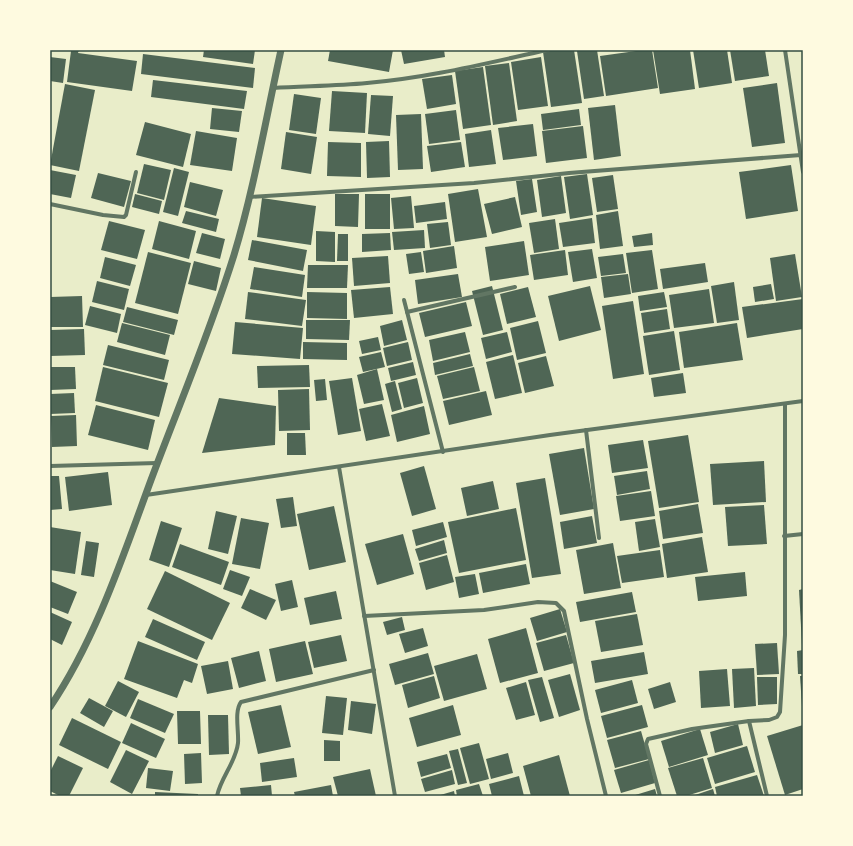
<svg xmlns="http://www.w3.org/2000/svg" width="853" height="846" font-family="'DejaVu Sans',sans-serif">
	<rect width="100%" height="100%" fill="#e9edc9"/>
	<g fill="#4f6655">
		<path d="M 68,50 L 79,50 L 78,53 L 137,61 L 132,91 L 67,82 L 71,51 Z"/>
		<path d="M 204,50 L 255,50 L 253,64 L 203,57 Z"/>
		<path d="M 330,50 L 393,50 L 389,72 L 328,61 Z"/>
		<path d="M 401,50 L 444,50 L 445,57 L 404,64 Z"/>
		<path d="M 557,50 L 574,50 L 582,103 L 551,107 L 543,52 Z"/>
		<path d="M 597,50 L 604,96 L 584,99 L 577,51 Z"/>
		<path d="M 643,50 L 652,50 L 658,88 L 606,96 L 600,56 Z"/>
		<path d="M 653,50 L 690,50 L 695,89 L 660,94 Z"/>
		<path d="M 693,50 L 727,50 L 732,83 L 699,88 Z"/>
		<path d="M 730,50 L 765,50 L 769,76 L 735,81 Z"/>
		<path d="M 143,54 L 255,68 L 253,88 L 141,74 Z"/>
		<path d="M 50,57 L 66,59 L 63,83 L 50,81 Z"/>
		<path d="M 541,57 L 548,106 L 518,110 L 511,62 Z"/>
		<path d="M 509,63 L 517,121 L 493,125 L 485,66 Z"/>
		<path d="M 483,67 L 491,125 L 463,129 L 455,71 Z"/>
		<path d="M 452,75 L 456,104 L 427,109 L 422,79 Z"/>
		<path d="M 153,80 L 247,91 L 244,109 L 151,97 Z"/>
		<path d="M 777,83 L 785,143 L 752,147 L 743,88 Z"/>
		<path d="M 65,84 L 95,90 L 79,171 L 50,165 Z"/>
		<path d="M 332,91 L 367,93 L 365,133 L 329,131 Z"/>
		<path d="M 294,94 L 321,98 L 316,134 L 289,130 Z"/>
		<path d="M 371,95 L 393,96 L 390,136 L 368,134 Z"/>
		<path d="M 615,105 L 621,156 L 594,160 L 588,108 Z"/>
		<path d="M 212,108 L 242,111 L 239,132 L 210,129 Z"/>
		<path d="M 579,109 L 581,125 L 543,130 L 541,114 Z"/>
		<path d="M 456,110 L 460,140 L 429,144 L 425,114 Z"/>
		<path d="M 421,114 L 423,169 L 398,170 L 396,115 Z"/>
		<path d="M 145,122 L 191,134 L 183,167 L 136,155 Z"/>
		<path d="M 533,124 L 537,156 L 503,160 L 498,128 Z"/>
		<path d="M 583,126 L 587,158 L 546,163 L 542,131 Z"/>
		<path d="M 491,130 L 496,164 L 469,167 L 465,134 Z"/>
		<path d="M 196,131 L 237,138 L 232,171 L 190,165 Z"/>
		<path d="M 286,132 L 317,137 L 311,174 L 281,169 Z"/>
		<path d="M 389,141 L 390,177 L 367,178 L 366,142 Z"/>
		<path d="M 328,142 L 361,143 L 361,177 L 327,176 Z"/>
		<path d="M 461,142 L 465,167 L 431,172 L 427,146 Z"/>
		<path d="M 144,164 L 171,170 L 164,200 L 137,193 Z"/>
		<path d="M 791,165 L 798,211 L 746,219 L 739,172 Z"/>
		<path d="M 174,168 L 189,172 L 178,216 L 163,212 Z"/>
		<path d="M 50,170 L 76,175 L 71,198 L 50,194 Z"/>
		<path d="M 98,173 L 131,181 L 124,207 L 91,198 Z"/>
		<path d="M 587,174 L 593,215 L 570,219 L 564,177 Z"/>
		<path d="M 613,175 L 618,209 L 597,212 L 592,178 Z"/>
		<path d="M 561,176 L 566,213 L 542,217 L 537,180 Z"/>
		<path d="M 532,179 L 537,212 L 521,215 L 516,181 Z"/>
		<path d="M 190,182 L 223,190 L 216,216 L 184,207 Z"/>
		<path d="M 478,189 L 487,237 L 455,242 L 448,194 Z"/>
		<path d="M 135,194 L 162,201 L 159,214 L 132,207 Z"/>
		<path d="M 335,194 L 359,194 L 358,227 L 335,226 Z"/>
		<rect x="365" y="194" width="25" height="35"/>
		<path d="M 411,196 L 414,228 L 394,229 L 391,198 Z"/>
		<path d="M 515,197 L 522,227 L 492,234 L 484,204 Z"/>
		<path d="M 262,198 L 316,206 L 311,245 L 257,237 Z"/>
		<path d="M 445,202 L 447,219 L 416,223 L 414,206 Z"/>
		<path d="M 186,211 L 219,219 L 216,232 L 182,223 Z"/>
		<path d="M 618,211 L 623,246 L 600,249 L 596,215 Z"/>
		<path d="M 592,218 L 595,243 L 563,247 L 559,223 Z"/>
		<path d="M 555,219 L 559,249 L 534,253 L 529,223 Z"/>
		<path d="M 109,221 L 145,230 L 137,259 L 101,250 Z"/>
		<path d="M 159,221 L 196,231 L 189,259 L 152,249 Z"/>
		<path d="M 448,222 L 451,245 L 430,248 L 427,224 Z"/>
		<path d="M 424,230 L 425,248 L 394,250 L 392,232 Z"/>
		<path d="M 316,231 L 335,232 L 335,262 L 316,261 Z"/>
		<path d="M 202,233 L 225,239 L 220,259 L 196,253 Z"/>
		<path d="M 390,233 L 391,250 L 362,252 L 362,234 Z"/>
		<path d="M 652,233 L 653,245 L 634,247 L 632,236 Z"/>
		<path d="M 338,234 L 348,234 L 348,261 L 337,261 Z"/>
		<path d="M 252,240 L 307,250 L 303,271 L 248,260 Z"/>
		<path d="M 524,241 L 529,275 L 490,281 L 485,247 Z"/>
		<path d="M 454,246 L 457,268 L 426,273 L 423,251 Z"/>
		<path d="M 592,249 L 597,278 L 573,282 L 568,252 Z"/>
		<path d="M 565,250 L 568,275 L 534,280 L 530,255 Z"/>
		<path d="M 652,250 L 658,289 L 632,293 L 626,253 Z"/>
		<path d="M 148,252 L 191,263 L 178,314 L 135,303 Z"/>
		<path d="M 421,252 L 424,272 L 409,274 L 406,254 Z"/>
		<path d="M 623,254 L 626,273 L 601,276 L 598,257 Z"/>
		<path d="M 795,254 L 802,297 L 776,301 L 770,258 Z"/>
		<path d="M 388,256 L 390,283 L 354,286 L 352,258 Z"/>
		<path d="M 105,257 L 136,265 L 130,286 L 100,278 Z"/>
		<path d="M 194,261 L 221,268 L 216,291 L 188,284 Z"/>
		<path d="M 705,263 L 708,282 L 663,289 L 660,269 Z"/>
		<path d="M 308,265 L 348,265 L 347,288 L 307,288 Z"/>
		<path d="M 254,267 L 305,275 L 302,297 L 250,289 Z"/>
		<path d="M 458,274 L 462,297 L 418,304 L 415,280 Z"/>
		<path d="M 628,274 L 631,294 L 604,298 L 601,277 Z"/>
		<path d="M 97,281 L 129,289 L 124,310 L 92,302 Z"/>
		<path d="M 734,282 L 739,320 L 717,323 L 711,286 Z"/>
		<path d="M 771,284 L 774,299 L 755,302 L 753,287 Z"/>
		<path d="M 492,286 L 503,330 L 483,335 L 472,291 Z"/>
		<path d="M 590,286 L 601,330 L 559,341 L 548,296 Z"/>
		<path d="M 390,287 L 393,314 L 354,318 L 351,290 Z"/>
		<path d="M 528,287 L 536,317 L 507,324 L 500,294 Z"/>
		<path d="M 709,289 L 714,323 L 674,328 L 669,295 Z"/>
		<path d="M 248,292 L 306,300 L 302,326 L 245,319 Z"/>
		<path d="M 307,292 L 347,293 L 347,319 L 307,318 Z"/>
		<path d="M 664,292 L 667,307 L 640,311 L 638,296 Z"/>
		<path d="M 82,296 L 83,327 L 50,327 L 50,297 Z"/>
		<path d="M 803,299 L 803,329 L 747,338 L 742,307 Z"/>
		<path d="M 633,301 L 644,374 L 613,379 L 602,306 Z"/>
		<path d="M 466,302 L 472,326 L 425,337 L 419,313 Z"/>
		<path d="M 90,306 L 121,314 L 117,333 L 85,325 Z"/>
		<path d="M 127,307 L 178,320 L 174,335 L 123,322 Z"/>
		<path d="M 667,309 L 670,329 L 644,333 L 641,313 Z"/>
		<path d="M 306,320 L 350,320 L 349,340 L 306,339 Z"/>
		<path d="M 402,320 L 407,340 L 384,346 L 380,326 Z"/>
		<path d="M 538,321 L 546,353 L 517,360 L 510,328 Z"/>
		<path d="M 235,322 L 303,328 L 300,359 L 232,354 Z"/>
		<path d="M 122,323 L 170,335 L 165,355 L 117,342 Z"/>
		<path d="M 737,323 L 743,360 L 684,368 L 679,332 Z"/>
		<path d="M 84,329 L 85,355 L 50,356 L 50,330 Z"/>
		<path d="M 674,331 L 680,370 L 649,375 L 643,336 Z"/>
		<path d="M 465,332 L 470,352 L 433,361 L 429,340 Z"/>
		<path d="M 507,332 L 512,352 L 486,359 L 481,338 Z"/>
		<path d="M 378,337 L 381,350 L 362,354 L 359,341 Z"/>
		<path d="M 303,342 L 347,343 L 347,360 L 303,359 Z"/>
		<path d="M 408,342 L 412,360 L 387,366 L 383,348 Z"/>
		<path d="M 108,345 L 169,360 L 164,380 L 103,365 Z"/>
		<path d="M 381,352 L 385,367 L 363,372 L 359,357 Z"/>
		<path d="M 470,354 L 473,366 L 435,375 L 433,363 Z"/>
		<path d="M 513,355 L 522,393 L 495,399 L 486,362 Z"/>
		<path d="M 546,356 L 554,386 L 525,393 L 518,363 Z"/>
		<path d="M 413,362 L 416,375 L 391,381 L 388,368 Z"/>
		<path d="M 309,365 L 310,387 L 258,388 L 257,366 Z"/>
		<path d="M 50,367 L 75,367 L 76,389 L 50,390 Z"/>
		<path d="M 103,367 L 168,383 L 159,417 L 95,401 Z"/>
		<path d="M 474,367 L 480,391 L 443,399 L 437,376 Z"/>
		<path d="M 377,369 L 384,400 L 364,404 L 357,375 Z"/>
		<path d="M 683,373 L 686,393 L 654,397 L 651,378 Z"/>
		<path d="M 352,378 L 361,431 L 338,435 L 329,381 Z"/>
		<path d="M 417,378 L 423,403 L 404,408 L 398,383 Z"/>
		<path d="M 325,379 L 327,400 L 316,401 L 314,380 Z"/>
		<path d="M 395,381 L 402,409 L 392,412 L 385,384 Z"/>
		<path d="M 309,389 L 310,430 L 279,431 L 278,390 Z"/>
		<path d="M 486,391 L 492,415 L 449,425 L 443,401 Z"/>
		<path d="M 74,393 L 75,413 L 50,414 L 50,394 Z"/>
		<path d="M 219,398 L 276,406 L 275,445 L 202,453 Z"/>
		<path d="M 382,404 L 390,436 L 366,441 L 359,409 Z"/>
		<path d="M 96,405 L 155,420 L 148,450 L 88,435 Z"/>
		<path d="M 424,406 L 430,434 L 397,442 L 391,415 Z"/>
		<path d="M 76,415 L 77,446 L 52,447 L 51,416 Z"/>
		<path d="M 287,433 L 305,433 L 306,455 L 287,455 Z"/>
		<path d="M 688,435 L 699,502 L 659,508 L 648,441 Z"/>
		<path d="M 643,440 L 648,468 L 612,473 L 608,445 Z"/>
		<path d="M 584,448 L 594,509 L 560,515 L 549,454 Z"/>
		<path d="M 764,461 L 766,502 L 713,505 L 710,464 Z"/>
		<path d="M 424,466 L 436,509 L 412,516 L 400,473 Z"/>
		<path d="M 647,471 L 650,489 L 617,495 L 614,476 Z"/>
		<path d="M 108,472 L 112,505 L 69,511 L 65,477 Z"/>
		<path d="M 50,476 L 59,476 L 62,509 L 50,510 Z"/>
		<path d="M 545,478 L 561,574 L 532,578 L 516,483 Z"/>
		<path d="M 493,481 L 499,509 L 467,516 L 461,488 Z"/>
		<path d="M 651,491 L 655,516 L 620,521 L 616,496 Z"/>
		<path d="M 293,497 L 297,526 L 281,528 L 276,499 Z"/>
		<path d="M 698,504 L 703,533 L 663,539 L 659,511 Z"/>
		<path d="M 764,505 L 767,544 L 728,546 L 725,507 Z"/>
		<path d="M 334,506 L 346,562 L 309,570 L 297,514 Z"/>
		<path d="M 516,508 L 526,560 L 459,573 L 448,522 Z"/>
		<path d="M 216,511 L 237,516 L 228,554 L 208,549 Z"/>
		<path d="M 592,516 L 597,543 L 564,549 L 560,522 Z"/>
		<path d="M 241,518 L 269,523 L 260,569 L 232,564 Z"/>
		<path d="M 655,519 L 660,547 L 639,551 L 635,522 Z"/>
		<path d="M 161,521 L 182,528 L 169,567 L 149,560 Z"/>
		<path d="M 443,522 L 447,537 L 416,546 L 412,530 Z"/>
		<path d="M 50,527 L 81,532 L 75,574 L 50,570 Z"/>
		<path d="M 403,534 L 414,574 L 377,585 L 365,544 Z"/>
		<path d="M 702,537 L 708,572 L 667,578 L 662,544 Z"/>
		<path d="M 444,540 L 447,553 L 419,561 L 415,549 Z"/>
		<path d="M 86,541 L 99,543 L 94,577 L 81,575 Z"/>
		<path d="M 613,543 L 621,588 L 584,594 L 576,550 Z"/>
		<path d="M 180,544 L 229,562 L 221,585 L 172,567 Z"/>
		<path d="M 660,550 L 664,577 L 622,583 L 617,556 Z"/>
		<path d="M 447,555 L 454,582 L 426,590 L 419,563 Z"/>
		<path d="M 526,564 L 530,584 L 483,593 L 479,573 Z"/>
		<path d="M 230,570 L 250,577 L 242,596 L 223,589 Z"/>
		<path d="M 165,571 L 230,603 L 212,640 L 147,609 Z"/>
		<path d="M 745,572 L 747,596 L 698,601 L 695,577 Z"/>
		<path d="M 475,574 L 479,594 L 459,598 L 455,577 Z"/>
		<path d="M 292,580 L 298,607 L 281,611 L 275,584 Z"/>
		<path d="M 50,581 L 77,592 L 68,614 L 50,607 Z"/>
		<path d="M 250,589 L 276,600 L 266,620 L 241,608 Z"/>
		<path d="M 803,589 L 803,645 L 802,645 L 799,590 Z"/>
		<path d="M 336,591 L 342,619 L 310,625 L 304,598 Z"/>
		<path d="M 632,592 L 636,612 L 580,622 L 576,602 Z"/>
		<path d="M 560,609 L 567,632 L 537,641 L 530,618 Z"/>
		<path d="M 50,612 L 72,622 L 62,645 L 50,639 Z"/>
		<path d="M 637,614 L 643,645 L 601,652 L 595,621 Z"/>
		<path d="M 402,617 L 405,630 L 387,635 L 383,622 Z"/>
		<path d="M 153,619 L 205,642 L 197,660 L 145,637 Z"/>
		<path d="M 423,628 L 428,646 L 405,653 L 399,634 Z"/>
		<path d="M 526,628 L 538,673 L 500,683 L 488,639 Z"/>
		<path d="M 341,635 L 347,661 L 314,668 L 308,642 Z"/>
		<path d="M 566,635 L 574,663 L 544,671 L 536,643 Z"/>
		<path d="M 138,641 L 198,664 L 192,683 L 184,680 L 177,698 L 124,679 Z"/>
		<path d="M 305,641 L 313,674 L 276,682 L 269,649 Z"/>
		<path d="M 777,643 L 779,674 L 757,675 L 755,644 Z"/>
		<path d="M 803,650 L 803,674 L 798,674 L 797,651 Z"/>
		<path d="M 259,651 L 266,681 L 239,688 L 231,658 Z"/>
		<path d="M 644,652 L 648,674 L 595,683 L 591,661 Z"/>
		<path d="M 428,653 L 434,674 L 395,685 L 389,664 Z"/>
		<path d="M 477,654 L 487,689 L 444,701 L 434,666 Z"/>
		<path d="M 228,661 L 233,689 L 207,694 L 201,666 Z"/>
		<path d="M 754,668 L 756,706 L 734,708 L 732,669 Z"/>
		<path d="M 727,669 L 730,706 L 701,708 L 699,671 Z"/>
		<path d="M 570,674 L 580,710 L 559,717 L 548,680 Z"/>
		<path d="M 434,676 L 440,698 L 408,708 L 402,685 Z"/>
		<path d="M 800,676 L 803,676 L 803,706 L 802,706 Z"/>
		<path d="M 542,677 L 554,718 L 540,722 L 528,680 Z"/>
		<path d="M 757,677 L 777,677 L 777,704 L 758,705 Z"/>
		<path d="M 632,680 L 638,703 L 601,713 L 595,690 Z"/>
		<path d="M 118,681 L 139,692 L 126,717 L 105,706 Z"/>
		<path d="M 526,682 L 535,715 L 516,720 L 506,688 Z"/>
		<path d="M 670,682 L 676,702 L 654,709 L 648,689 Z"/>
		<path d="M 326,696 L 347,698 L 343,735 L 322,733 Z"/>
		<path d="M 89,698 L 113,711 L 104,727 L 80,713 Z"/>
		<path d="M 138,699 L 174,714 L 165,733 L 130,718 Z"/>
		<path d="M 351,701 L 376,704 L 372,734 L 348,730 Z"/>
		<path d="M 281,705 L 291,747 L 258,754 L 248,712 Z"/>
		<path d="M 453,705 L 461,735 L 417,747 L 409,718 Z"/>
		<path d="M 642,705 L 648,727 L 607,738 L 601,716 Z"/>
		<path d="M 177,711 L 200,711 L 201,744 L 178,744 Z"/>
		<path d="M 208,715 L 228,715 L 229,754 L 209,755 Z"/>
		<path d="M 72,718 L 121,742 L 108,769 L 59,745 Z"/>
		<path d="M 131,723 L 165,739 L 156,758 L 122,743 Z"/>
		<path d="M 738,724 L 743,745 L 715,753 L 710,732 Z"/>
		<path d="M 803,725 L 803,789 L 785,795 L 767,736 Z"/>
		<path d="M 700,729 L 708,755 L 669,767 L 661,741 Z"/>
		<path d="M 641,731 L 649,759 L 615,768 L 607,740 Z"/>
		<path d="M 324,740 L 340,741 L 340,761 L 324,761 Z"/>
		<path d="M 479,743 L 489,779 L 470,784 L 460,748 Z"/>
		<path d="M 747,746 L 755,772 L 715,784 L 707,758 Z"/>
		<path d="M 458,749 L 467,783 L 458,785 L 449,751 Z"/>
		<path d="M 126,750 L 149,761 L 132,794 L 110,782 Z"/>
		<path d="M 201,753 L 202,783 L 185,784 L 184,754 Z"/>
		<path d="M 508,753 L 513,773 L 491,779 L 486,759 Z"/>
		<path d="M 447,754 L 451,768 L 421,777 L 417,762 Z"/>
		<path d="M 559,755 L 570,796 L 531,796 L 523,766 Z"/>
		<path d="M 58,756 L 83,768 L 69,796 L 60,796 L 50,791 L 50,772 Z"/>
		<path d="M 294,758 L 297,777 L 262,782 L 260,763 Z"/>
		<path d="M 703,758 L 712,788 L 686,796 L 677,796 L 668,768 Z"/>
		<path d="M 649,760 L 655,783 L 621,793 L 614,770 Z"/>
		<path d="M 148,768 L 173,771 L 170,791 L 146,788 Z"/>
		<path d="M 370,769 L 376,796 L 338,796 L 333,777 Z"/>
		<path d="M 452,770 L 455,784 L 425,792 L 421,779 Z"/>
		<path d="M 757,775 L 764,796 L 717,796 L 715,787 Z"/>
		<path d="M 519,776 L 524,796 L 492,796 L 489,784 Z"/>
		<path d="M 479,784 L 483,796 L 457,796 L 456,790 Z"/>
		<path d="M 271,785 L 272,796 L 241,796 L 240,788 Z"/>
		<path d="M 331,785 L 333,796 L 295,796 L 294,792 Z"/>
		<path d="M 655,789 L 657,796 L 632,796 Z"/>
		<path d="M 713,789 L 715,796 L 692,796 Z"/>
		<path d="M 454,791 L 455,796 L 437,796 Z"/>
		<path d="M 155,792 L 198,794 L 198,796 L 155,796 Z"/>
	</g>
	<g fill="none" stroke-linecap="round" stroke-linejoin="round">
		<g stroke="#617663" stroke-width="4">
			<path d="M 785,50 L 803,172"/>
			<path d="M 273,88 C 304,86 336,86 367,83 C 428,78 487,63 547,50"/>
			<path d="M 249,197 L 474,183 L 569,173 L 801,155"/>
			<path d="M 50,204 L 103,215 L 124,217 L 126,215 L 136,172"/>
			<path d="M 404,300 L 443,452"/>
			<path d="M 407,312 L 515,287"/>
			<path d="M 586,430 L 599,538"/>
			<path d="M 50,466 L 157,463"/>
			<path d="M 339,467 L 395,796"/>
			<path d="M 146,495 L 550,435 L 803,401"/>
			<path d="M 784,536 L 803,534"/>
			<path d="M 364,616 L 484,610 L 538,602 L 556,603 L 564,611 L 587,719 L 606,796"/>
			<path d="M 749,721 L 767,796"/>
			<path d="M 217,796 C 221,777 236,762 238,743 C 239,732 234,711 241,702 L 374,670"/>
			<path d="M 660,796 L 646,744 L 648,739 L 692,729 L 749,721 L 769,720 L 777,717 L 780,712 L 785,635 L 785,404"/>
		</g>
		<path stroke="#617663" stroke-width="7" d="M 50,707 C 96,639 123,556 151,480 C 179,405 210,332 234,255 C 254,189 266,118 281,50"/>
	</g>
	<rect width="853" height="846" fill="none" stroke="#fefae0" stroke-width="102"/>
	<rect x="51" y="51" width="751" height="744" fill="none" stroke="#344e41" stroke-width="1.5"/>
</svg>
